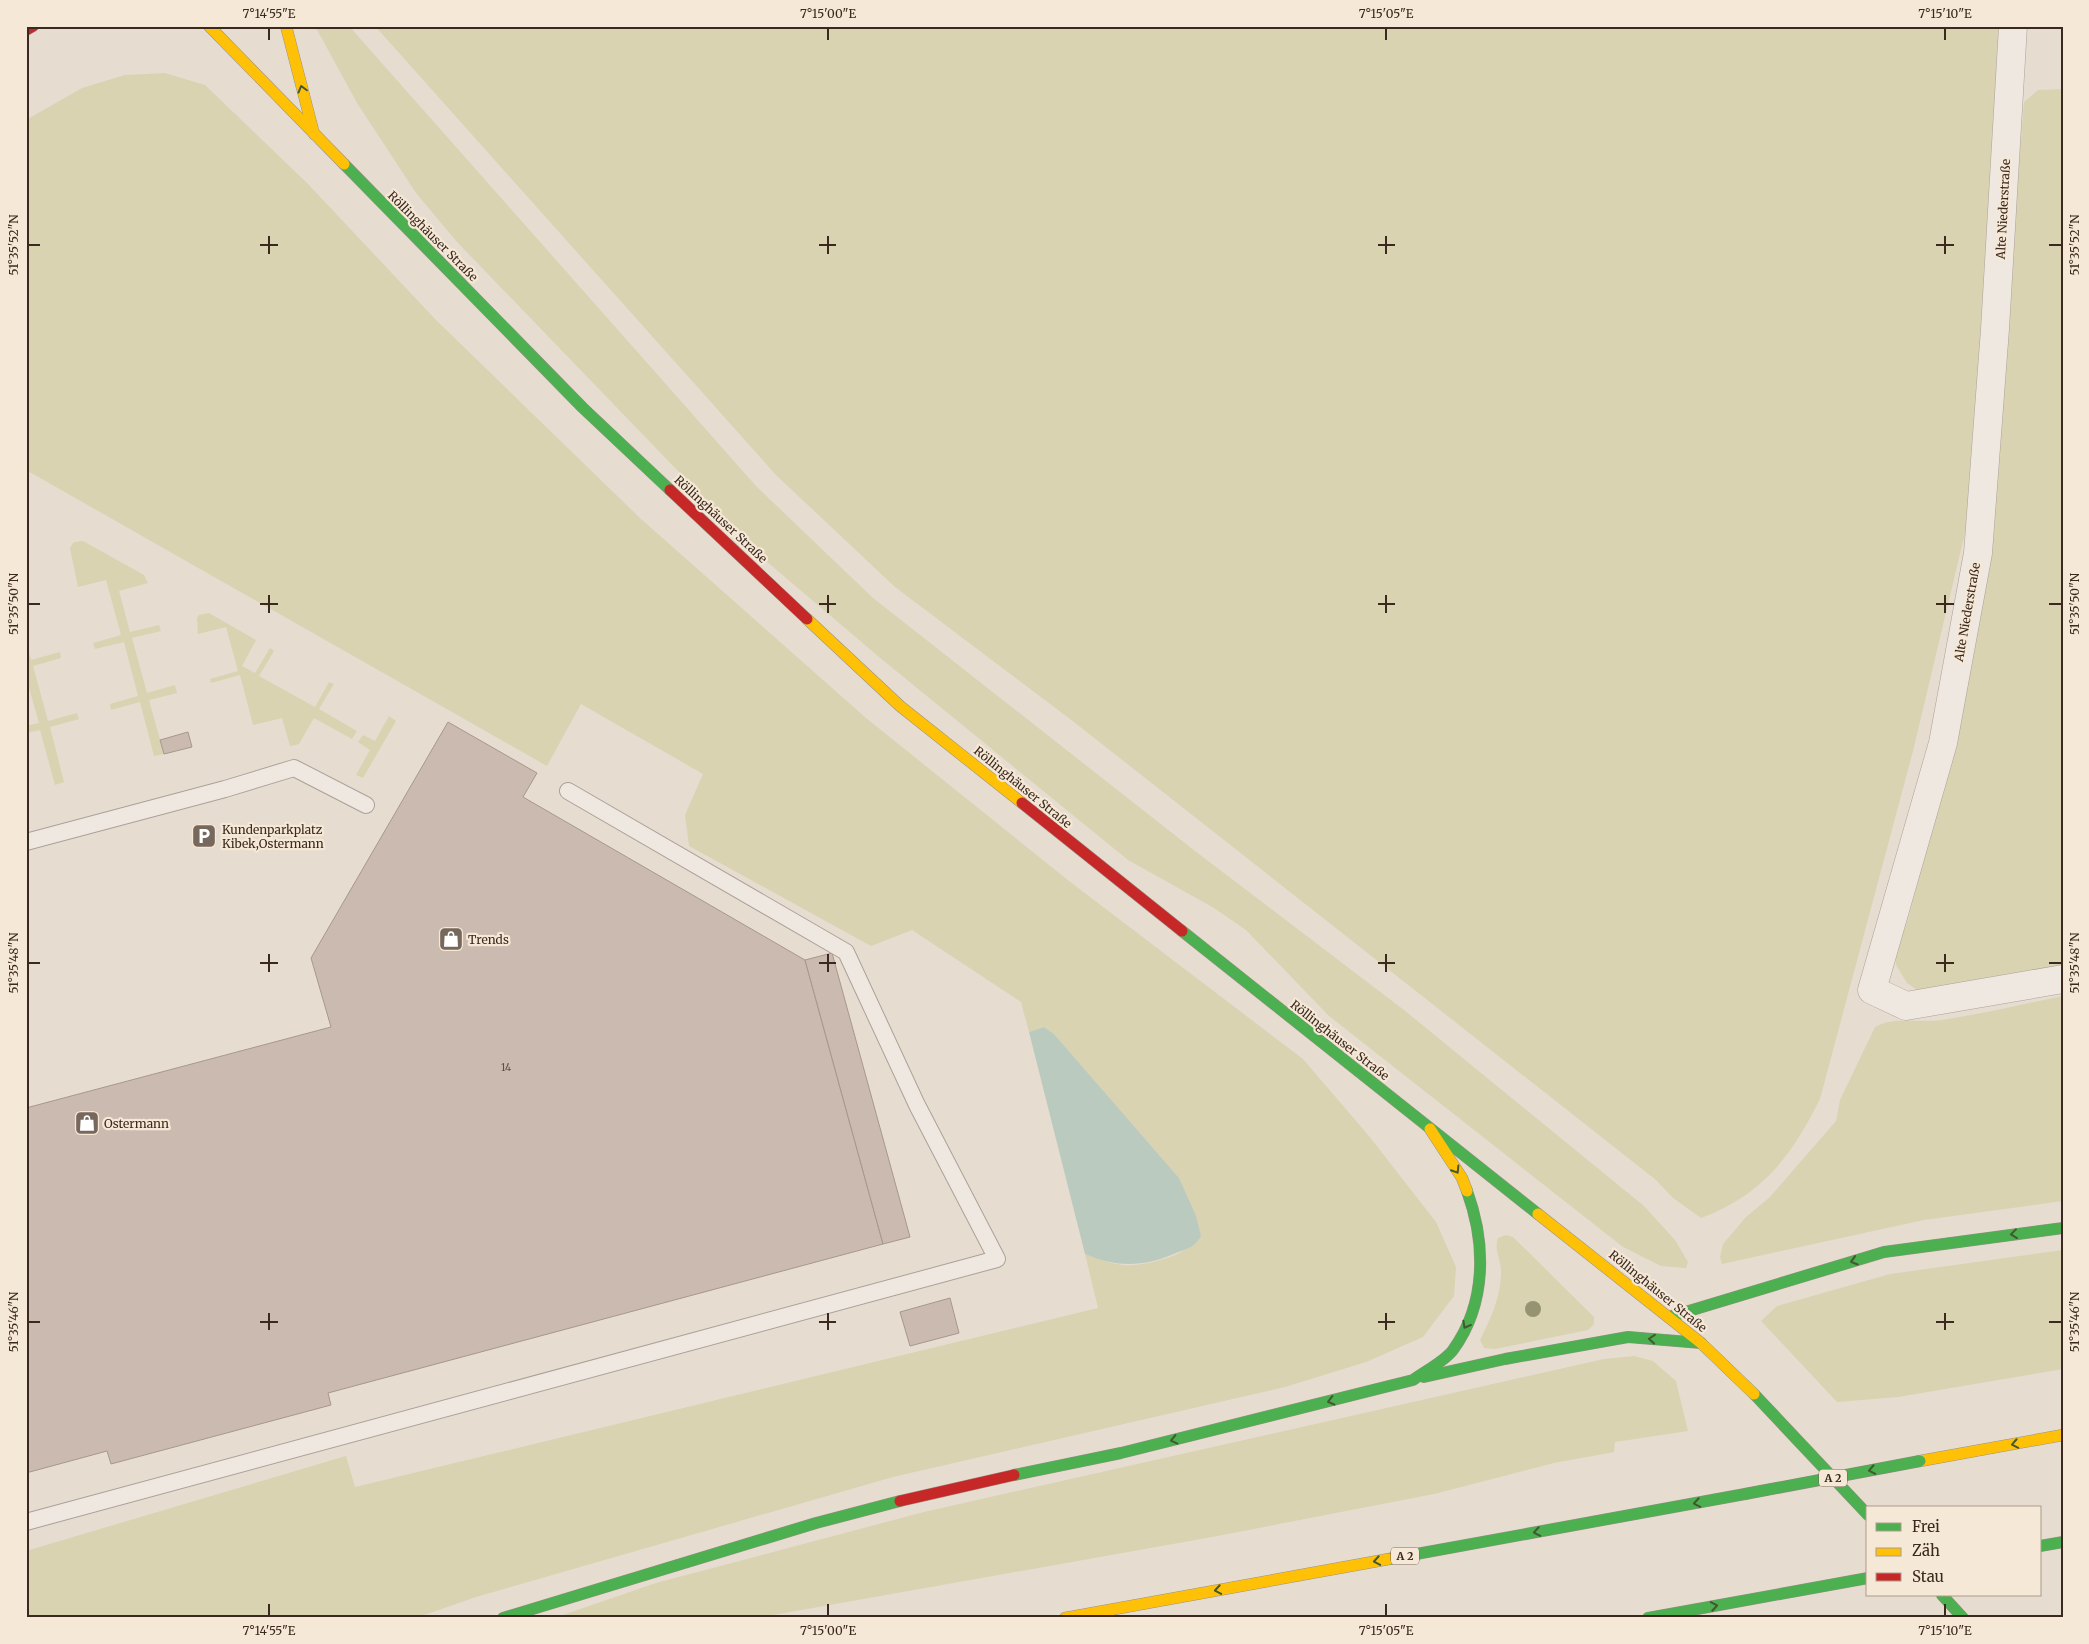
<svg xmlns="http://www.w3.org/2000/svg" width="2089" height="1644" font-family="Merriweather,serif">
	<rect width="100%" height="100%" fill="#e6dcd0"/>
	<g fill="#d9d3b2">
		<path d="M 315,26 L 349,26 L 756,486 L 873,598 L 1195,851 L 1404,1010 L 1644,1206 L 1675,1240 L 1688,1262 L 1686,1268 L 1661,1266 L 1623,1247 L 1329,1016 L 1246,930 L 1214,908 L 1128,860 L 879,657 L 758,554 L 457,242 L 416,193 L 357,103 Z"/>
		<path d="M 375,26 L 1999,26 L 1973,499 L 1913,751 L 1820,1099 C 1791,1157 1762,1195 1701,1218 L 1673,1198 L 1656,1180 L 1074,722 L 895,587 L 776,475 Z"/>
		<path d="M 165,73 L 205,85 L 308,184 L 436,320 L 641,519 L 866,718 L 1069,881 L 1303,1059 L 1369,1136 L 1436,1222 L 1456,1267 L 1454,1296 L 1423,1337 L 1366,1362 L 1285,1387 L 893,1477 L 476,1597 L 416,1618 L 26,1618 L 26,1551 L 346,1456 L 355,1487 L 1098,1308 L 1085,1254 C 1097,1259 1109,1263 1123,1265 C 1144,1267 1190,1255 1201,1236 L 1179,1178 L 1054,1034 L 1044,1027 L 1029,1032 L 1021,1002 L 912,930 L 871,946 L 689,846 L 685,815 L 703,774 L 581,704 L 547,766 L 26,470 L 26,120 L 82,88 L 125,75 Z"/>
		<path d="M 2063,89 L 2063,973 L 1917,990 L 1907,983 L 1896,965 L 1896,952 L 1908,919 L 1958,731 L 1993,482 L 2024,102 L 2038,90 Z"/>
		<path d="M 83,541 L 144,575 L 148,583 L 119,591 L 130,632 L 159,625 L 161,631 L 132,638 L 147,693 L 175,685 L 177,693 L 149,700 L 164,754 L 154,756 L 140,702 L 111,710 L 110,704 L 138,696 L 124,642 L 95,649 L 93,643 L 121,635 L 106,580 L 78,587 L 70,548 L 74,542 Z"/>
		<path d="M 209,613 L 256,640 L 242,666 L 255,673 L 270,648 L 274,651 L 259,676 L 315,707 L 329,682 L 334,684 L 319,709 L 357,731 L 352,739 L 314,718 L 299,744 L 290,746 L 282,718 L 253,725 L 240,675 L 211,683 L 210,679 L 238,671 L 226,627 L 198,634 L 197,618 L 199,615 Z"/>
		<path d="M 26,642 L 31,660 L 60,652 L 61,658 L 33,666 L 48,721 L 77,713 L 79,719 L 50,727 L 64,782 L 55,785 L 40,730 L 26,733 L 26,726 L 39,723 L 26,677 Z"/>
		<path d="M 389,716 L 396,721 L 363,778 L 356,775 L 370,750 L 358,742 L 363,735 L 375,741 Z"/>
		<path d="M 2063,996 L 2063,1201 L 1924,1220 L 1722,1264 L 1720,1257 L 1723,1244 L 1746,1217 L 1770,1197 L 1836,1121 L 1840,1100 L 1875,1027 C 1894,1016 1920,1023 1942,1020 C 1983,1014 2023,1004 2063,996 Z"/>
		<path d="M 1506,1235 L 1513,1237 L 1594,1317 L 1594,1324 L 1588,1330 L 1495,1349 L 1484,1348 L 1480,1340 C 1491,1318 1502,1294 1501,1269 C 1500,1259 1494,1248 1498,1238 Z"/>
		<path d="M 2063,1250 L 2063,1369 L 1898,1397 L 1837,1402 L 1761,1321 L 1777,1306 L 1890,1274 Z"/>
		<path d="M 1634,1356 L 1653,1361 L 1676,1381 L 1688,1431 L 1615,1442 L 1614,1452 L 1554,1463 L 1434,1494 L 1212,1537 L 757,1618 L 554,1618 L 656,1583 L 924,1512 L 1604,1359 Z"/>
	</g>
	<path fill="#bbcabe" d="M 1044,1027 L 1054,1034 L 1179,1178 L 1196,1216 L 1201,1236 C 1195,1247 1187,1249 1176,1253 C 1144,1267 1117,1268 1085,1254 L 1029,1032 Z"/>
	<g fill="#cabab0" stroke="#a7978f">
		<path d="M 448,722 L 537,773 L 523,797 L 805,960 L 883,1244 L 328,1393 L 331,1405 L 111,1464 L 107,1451 L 26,1473 L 26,1108 L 331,1027 L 311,958 Z"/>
		<path d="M 188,732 L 192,747 L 164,754 L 160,740 Z"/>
		<path d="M 832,953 L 910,1237 L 883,1244 L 805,960 Z"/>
		<path d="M 950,1298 L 959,1333 L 910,1346 L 900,1312 Z"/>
	</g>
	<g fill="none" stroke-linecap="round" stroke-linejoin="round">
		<defs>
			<g id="lane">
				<path d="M 26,842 L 225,789 L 294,768 L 366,805"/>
				<path d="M 26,1522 L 997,1259 L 917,1105 L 846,952 L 568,791"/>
			</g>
			<path id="street" d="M 2013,26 L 1995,329 L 1978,553 L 1943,743 L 1872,990 L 1906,1006 L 2063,979"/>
			<g id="fast">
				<path d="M 344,164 L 583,408 L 670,490"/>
				<path d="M 1182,931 L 1538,1214"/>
				<path d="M 1669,1317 L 1884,1252 L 2063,1228"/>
				<path d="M 1424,1377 L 1505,1359 L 1628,1337 L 1701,1343"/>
				<path d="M 1754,1394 L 1868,1515"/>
				<path d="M 1014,1475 L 1121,1453 L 1413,1380 C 1425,1371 1444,1362 1453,1350 C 1487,1303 1486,1243 1467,1191"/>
				<path d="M 2040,1546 L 2063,1542"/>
				<path d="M 1389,1559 L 1745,1494"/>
				<path d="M 1942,1595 L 1963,1618"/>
				<path d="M 503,1618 L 816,1523 L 900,1501"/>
				<path d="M 1648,1618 L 1868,1578"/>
			</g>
			<g id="slow">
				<path d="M 209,26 L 344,164"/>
				<path d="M 286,26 L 314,134"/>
				<path d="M 807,619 L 900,706 L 1022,803"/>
				<path d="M 1430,1129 L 1462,1178 L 1467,1191"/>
				<path d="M 1538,1214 L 1701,1343 L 1754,1394"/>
				<path d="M 1920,1461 L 2063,1435"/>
				<path d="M 1065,1618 L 1389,1559"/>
			</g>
			<g id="jam">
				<path d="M 26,30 L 33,26"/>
				<path d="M 670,490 L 807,619"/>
				<path d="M 1022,803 L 1182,931"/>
				<path d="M 900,1501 L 1014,1475"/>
			</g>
		</defs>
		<use href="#lane" stroke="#aca198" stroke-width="18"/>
		<use href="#street" stroke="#aca198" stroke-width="29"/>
		<use href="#fast" stroke="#9b9188" stroke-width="12"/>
		<use href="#slow" stroke="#9b9188" stroke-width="12"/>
		<use href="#jam" stroke="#9b9188" stroke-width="12"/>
		<use href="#lane" stroke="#eee8e1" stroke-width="16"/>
		<use href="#street" stroke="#eee8e1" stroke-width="28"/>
		<use href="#fast" stroke="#4caf50" stroke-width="11"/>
		<use href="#slow" stroke="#ffc107" stroke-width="11"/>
		<use href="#jam" stroke="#c62828" stroke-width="11"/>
		<defs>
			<path id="fast-bridge" d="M 1745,1494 L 1920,1461"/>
		</defs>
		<use href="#fast-bridge" stroke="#91877f" stroke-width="12" stroke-linecap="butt"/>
		<use href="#fast-bridge" stroke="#4caf50" stroke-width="11"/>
	</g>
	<circle fill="#959372" cx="1533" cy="1309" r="8"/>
	<defs><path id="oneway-chevron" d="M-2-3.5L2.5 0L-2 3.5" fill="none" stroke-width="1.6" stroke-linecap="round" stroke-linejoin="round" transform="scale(1.25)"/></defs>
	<g stroke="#415830">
		<use href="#oneway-chevron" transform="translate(302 89) rotate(-105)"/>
		<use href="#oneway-chevron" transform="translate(1456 1170) rotate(58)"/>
		<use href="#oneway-chevron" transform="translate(2014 1234) rotate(173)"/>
		<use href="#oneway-chevron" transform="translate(1854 1261) rotate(163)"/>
		<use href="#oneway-chevron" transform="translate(1466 1325) rotate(119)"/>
		<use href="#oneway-chevron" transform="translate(1652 1339) rotate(-175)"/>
		<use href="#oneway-chevron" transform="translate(1331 1401) rotate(166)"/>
		<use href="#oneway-chevron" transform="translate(1174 1440) rotate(167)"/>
		<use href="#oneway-chevron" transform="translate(2015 1444) rotate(169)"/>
		<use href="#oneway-chevron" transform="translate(1872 1470) rotate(169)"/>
		<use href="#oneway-chevron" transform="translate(1697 1503) rotate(170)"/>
		<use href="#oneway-chevron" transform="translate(1537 1532) rotate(170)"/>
		<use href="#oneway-chevron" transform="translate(1377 1561) rotate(170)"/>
		<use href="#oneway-chevron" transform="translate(1218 1590) rotate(170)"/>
		<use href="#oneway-chevron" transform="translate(1714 1606) rotate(-10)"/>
	</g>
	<path fill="none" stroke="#3b291f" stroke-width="2" d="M 269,28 L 269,40M 828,28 L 828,40M 1386,28 L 1386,40M 1945,28 L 1945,40M 269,236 L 269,254M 828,236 L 828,254M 1386,236 L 1386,254M 1945,236 L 1945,254M 28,245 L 40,245M 260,245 L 278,245M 819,245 L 836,245M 1378,245 L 1395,245M 1936,245 L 1954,245M 2049,245 L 2062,245M 269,595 L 269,613M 828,595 L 828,613M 1386,595 L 1386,613M 1945,595 L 1945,613M 28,604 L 40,604M 260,604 L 278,604M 819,604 L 836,604M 1378,604 L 1395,604M 1936,604 L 1954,604M 2049,604 L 2062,604M 269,954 L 269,972M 828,954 L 828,972M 1386,954 L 1386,972M 1945,954 L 1945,972M 28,963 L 40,963M 260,963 L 278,963M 819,963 L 836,963M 1378,963 L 1395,963M 1936,963 L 1954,963M 2049,963 L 2062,963M 269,1313 L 269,1330M 828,1313 L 828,1330M 1386,1313 L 1386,1330M 1945,1313 L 1945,1330M 28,1322 L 40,1322M 260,1322 L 278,1322M 819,1322 L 836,1322M 1378,1322 L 1395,1322M 1936,1322 L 1954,1322M 2049,1322 L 2062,1322M 269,1604 L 269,1616M 828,1604 L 828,1616M 1386,1604 L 1386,1616M 1945,1604 L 1945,1616"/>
	<defs>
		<symbol id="parking-square" viewBox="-11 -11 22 22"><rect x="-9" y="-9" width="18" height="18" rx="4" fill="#77685d" stroke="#f6e8d6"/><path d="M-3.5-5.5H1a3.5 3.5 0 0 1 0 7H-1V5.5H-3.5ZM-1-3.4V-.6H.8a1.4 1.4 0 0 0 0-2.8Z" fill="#fff"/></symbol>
		<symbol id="shop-square" viewBox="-11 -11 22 22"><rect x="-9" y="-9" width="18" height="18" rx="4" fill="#77685d" stroke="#f6e8d6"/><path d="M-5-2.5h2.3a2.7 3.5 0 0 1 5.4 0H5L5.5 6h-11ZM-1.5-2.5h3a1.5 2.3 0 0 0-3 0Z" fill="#fff"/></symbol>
	</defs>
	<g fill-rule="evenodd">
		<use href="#parking-square" x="190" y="822" width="28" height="28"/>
		<use href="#shop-square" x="437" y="925" width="28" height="28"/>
		<use href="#shop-square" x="73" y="1109" width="28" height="28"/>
	</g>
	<g text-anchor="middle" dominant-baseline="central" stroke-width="4.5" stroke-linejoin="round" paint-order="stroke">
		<g font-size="10" fill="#5f4d43">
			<text x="506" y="1067">14</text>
		</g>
		<g fill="#f6e8d6" stroke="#736256" stroke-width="1">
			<rect x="1819" y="1469.5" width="28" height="17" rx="4"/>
			<rect x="1391" y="1547.5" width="28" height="17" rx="4"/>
		</g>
		<g font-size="11" font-weight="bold" fill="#3b291f">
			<text x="1833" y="1478">A 2</text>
			<text x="1405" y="1556">A 2</text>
		</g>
		<g font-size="12" fill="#3b291f" stroke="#f6e8d6">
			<text transform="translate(2003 209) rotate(-87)">Alte Niederstraße</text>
			<text transform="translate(433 236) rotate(45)">Röllinghäuser Straße</text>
			<text transform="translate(721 519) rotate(43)">Röllinghäuser Straße</text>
			<text transform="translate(1967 612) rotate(-80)">Alte Niederstraße</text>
			<text transform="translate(1023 787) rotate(39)">Röllinghäuser Straße</text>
			<text transform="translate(1340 1040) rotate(38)">Röllinghäuser Straße</text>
			<text transform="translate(1658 1291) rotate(39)">Röllinghäuser Straße</text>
		</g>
		<g font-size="12" fill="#3b291f" stroke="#f6e8d6" text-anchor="start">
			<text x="222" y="829">Kundenparkplatz<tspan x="222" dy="14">Kibek,Ostermann</tspan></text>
			<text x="468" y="939">Trends</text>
			<text x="104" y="1123">Ostermann</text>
		</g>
	</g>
	<rect width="2089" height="1644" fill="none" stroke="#f6e8d6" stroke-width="55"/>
	<rect x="1866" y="1506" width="175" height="90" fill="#f6e8d6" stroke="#ab9c8d"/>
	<rect x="1876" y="1523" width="25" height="8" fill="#4caf50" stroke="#ab9c8d"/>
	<text x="1912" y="1532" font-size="15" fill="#3b291f">Frei</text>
	<rect x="1876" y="1548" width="25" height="8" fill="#ffc107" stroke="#ab9c8d"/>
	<text x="1912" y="1556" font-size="15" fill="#3b291f">Zäh</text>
	<rect x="1876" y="1573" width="25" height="8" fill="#c62828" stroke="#ab9c8d"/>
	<text x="1912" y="1582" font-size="15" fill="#3b291f">Stau</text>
	<rect x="28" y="28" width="2034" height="1588" fill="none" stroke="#3b291f" stroke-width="2"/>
	<g font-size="12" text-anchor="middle" fill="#3b291f">
		<text x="269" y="18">7°14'55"E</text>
		<text x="828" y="18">7°15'00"E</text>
		<text x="1386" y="18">7°15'05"E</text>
		<text x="1945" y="18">7°15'10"E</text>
		<text transform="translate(14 245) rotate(-90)" y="4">51°35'52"N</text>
		<text transform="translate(2075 245) rotate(-90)" y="4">51°35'52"N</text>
		<text transform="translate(14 604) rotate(-90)" y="4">51°35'50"N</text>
		<text transform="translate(2075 604) rotate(-90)" y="4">51°35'50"N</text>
		<text transform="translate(14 963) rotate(-90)" y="4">51°35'48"N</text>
		<text transform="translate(2075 963) rotate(-90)" y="4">51°35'48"N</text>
		<text transform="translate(14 1322) rotate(-90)" y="4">51°35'46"N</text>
		<text transform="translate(2075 1322) rotate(-90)" y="4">51°35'46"N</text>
		<text x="269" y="1635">7°14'55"E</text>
		<text x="828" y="1635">7°15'00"E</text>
		<text x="1386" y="1635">7°15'05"E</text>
		<text x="1945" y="1635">7°15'10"E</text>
	</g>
</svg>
